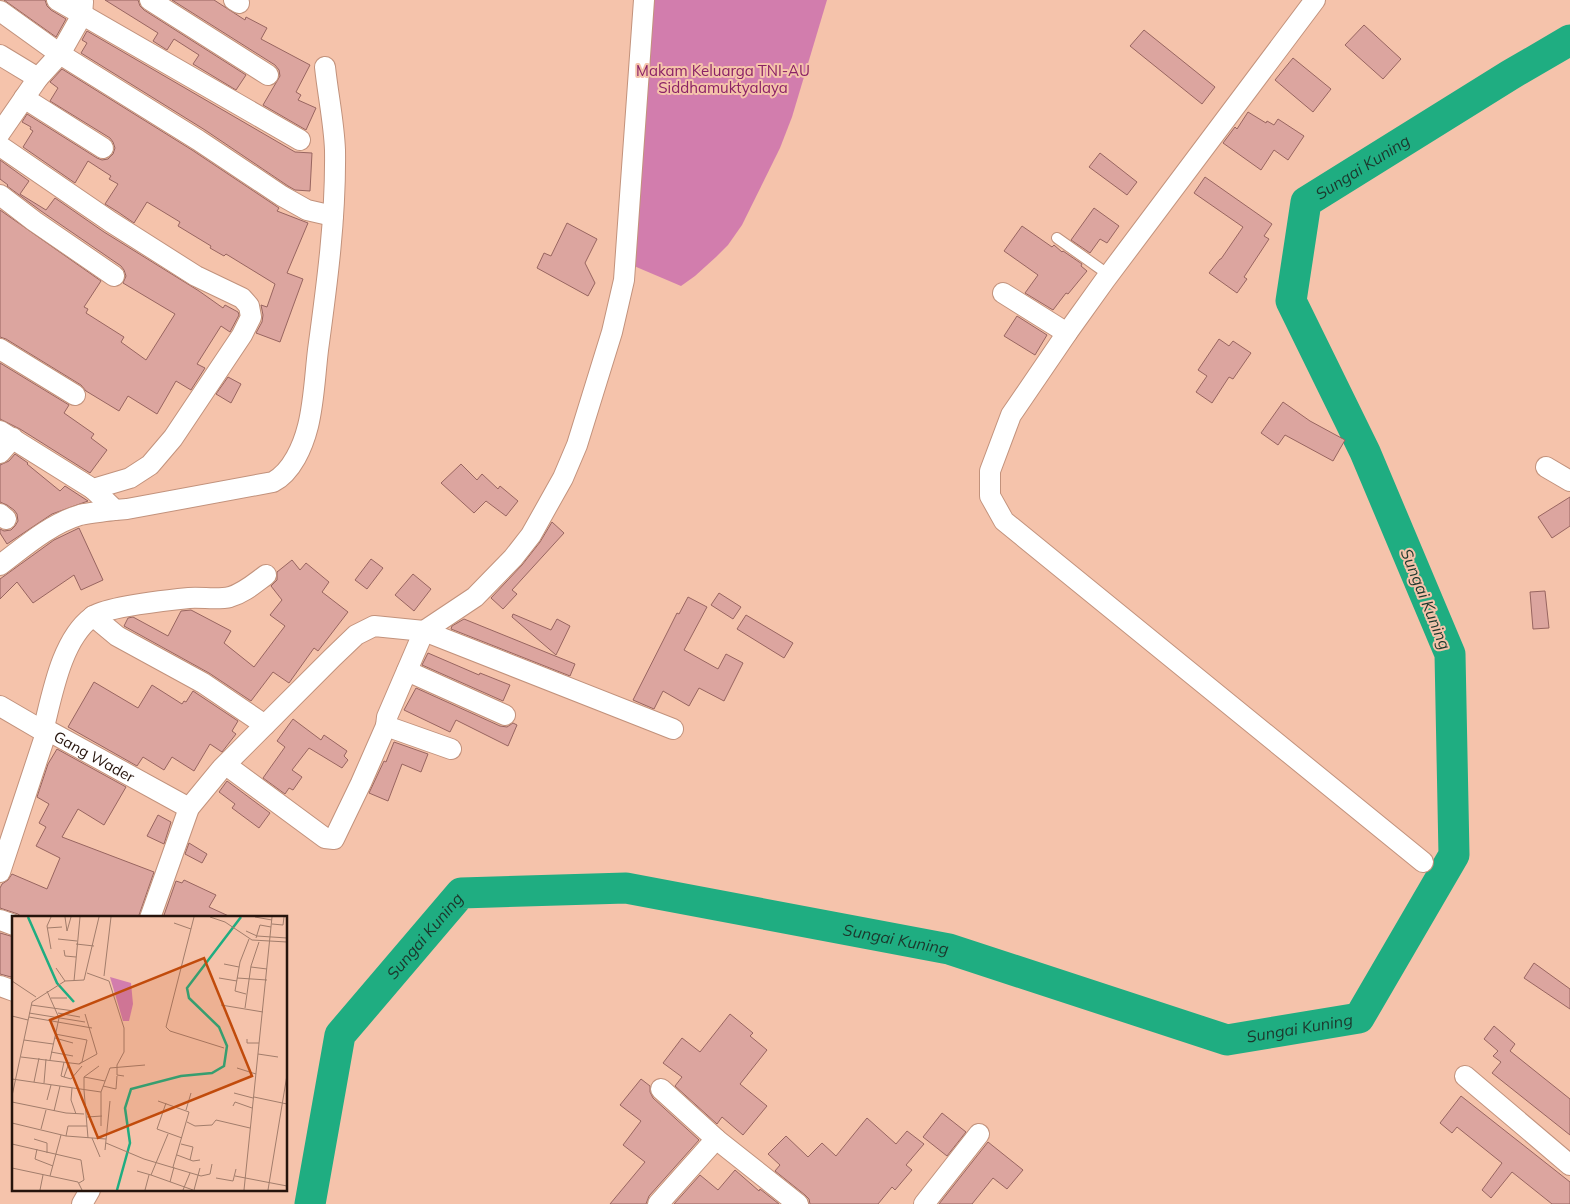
<svg xmlns="http://www.w3.org/2000/svg" width="1570" height="1204" font-family="Mulish,sans-serif">
	<rect width="100%" height="100%" fill="#f5c3ab"/>
	<path fill="#d27dad" d="M 651,0 L 827,0 L 792,117 L 780,148 L 742,225 L 728,245 L 716,257 L 695,276 L 681,286 L 634,266 Z"/>
	<g fill="none" stroke-linecap="round" stroke-linejoin="round">
		<path stroke="#1fad81" stroke-width="31" id="s1" d="M 310,1204 L 340,1035 L 461,893 L 626,888 L 949,949 L 1227,1040 L 1359,1018 L 1454,855 L 1450,654 L 1365,452 L 1291,301 L 1306,202 L 1510,75 L 1570,40"/>
	</g>
	<g fill="#dca59f" stroke="#986560">
		<path d="M 4,0 L 45,0 L 47,6 L 51,10 L 66,19 L 56,37 Z"/>
		<path d="M 105,0 L 138,0 L 140,6 L 144,10 L 246,75 L 236,90 L 193,64 L 199,55 L 174,39 L 167,50 L 153,41 L 158,33 Z"/>
		<path d="M 172,0 L 214,0 L 245,20 L 246,17 L 267,28 L 261,39 L 310,65 L 296,92 L 301,95 L 298,100 L 316,108 L 306,130 L 263,105 L 280,76 L 279,70 L 275,65 Z"/>
		<path d="M 1364,25 L 1401,59 L 1383,79 L 1345,45 Z"/>
		<path d="M 1144,30 L 1215,87 L 1202,104 L 1130,46 Z"/>
		<path d="M 87,31 L 295,152 L 312,153 L 310,191 L 295,190 L 288,186 L 205,130 L 81,53 L 87,43 L 82,40 Z"/>
		<path d="M 1293,58 L 1331,89 L 1313,112 L 1275,80 Z"/>
		<path d="M 62,69 L 192,150 L 279,208 L 277,211 L 308,223 L 287,273 L 303,279 L 280,342 L 256,333 L 262,322 L 263,315 L 261,305 L 267,307 L 275,284 L 226,254 L 224,256 L 210,248 L 211,246 L 178,226 L 180,222 L 147,202 L 134,223 L 118,212 L 105,204 L 118,184 L 109,179 L 111,176 L 88,161 L 75,183 L 23,147 L 33,131 L 30,129 L 31,127 L 22,122 L 27,114 L 97,158 L 102,160 L 108,159 L 113,154 L 115,148 L 113,142 L 110,138 L 50,101 L 58,88 L 50,82 Z"/>
		<path d="M 1248,112 L 1266,123 L 1267,121 L 1274,125 L 1278,119 L 1304,136 L 1288,160 L 1274,150 L 1261,170 L 1223,143 L 1235,127 L 1237,129 Z"/>
		<path d="M 1100,153 L 1137,182 L 1127,195 L 1089,167 Z"/>
		<path d="M 0,160 L 29,181 L 20,194 L 46,210 L 55,198 L 104,232 L 199,291 L 223,308 L 225,305 L 238,312 L 239,315 L 230,332 L 221,326 L 197,364 L 205,368 L 191,390 L 176,381 L 157,414 L 128,396 L 119,411 L 86,391 L 81,385 L 6,339 L 0,337 L 0,210 L 101,281 L 84,307 L 88,309 L 86,313 L 124,337 L 121,342 L 146,360 L 175,314 L 123,283 L 126,276 L 124,270 L 121,266 L 41,211 L 7,186 L 8,185 L 0,179 Z"/>
		<path d="M 1205,177 L 1272,224 L 1264,236 L 1269,239 L 1244,277 L 1247,279 L 1237,293 L 1209,273 L 1220,259 L 1221,259 L 1243,227 L 1194,193 Z"/>
		<path d="M 1094,208 L 1119,226 L 1107,243 L 1100,239 L 1090,253 L 1071,240 Z"/>
		<path d="M 567,223 L 597,239 L 585,263 L 595,283 L 588,296 L 537,268 L 544,253 L 551,256 Z"/>
		<path d="M 1022,226 L 1052,247 L 1054,245 L 1062,252 L 1063,251 L 1082,264 L 1081,266 L 1087,271 L 1068,294 L 1066,293 L 1053,310 L 1025,293 L 1038,275 L 1004,251 Z"/>
		<path d="M 1017,316 L 1047,335 L 1035,355 L 1004,336 Z"/>
		<path d="M 1219,339 L 1229,346 L 1233,341 L 1251,353 L 1233,379 L 1229,377 L 1212,403 L 1196,392 L 1207,376 L 1198,370 Z"/>
		<path d="M 0,363 L 69,405 L 64,413 L 94,434 L 91,438 L 107,450 L 90,473 L 20,429 L 0,419 Z"/>
		<path d="M 228,377 L 241,384 L 231,403 L 216,394 Z"/>
		<path d="M 1283,402 L 1310,421 L 1345,440 L 1333,461 L 1285,435 L 1278,445 L 1261,433 Z"/>
		<path d="M 15,454 L 28,463 L 27,464 L 60,491 L 65,486 L 88,501 L 52,514 L 7,544 L 0,533 L 0,529 L 4,531 L 11,530 L 15,526 L 18,521 L 17,514 L 14,510 L 7,505 L 0,502 L 0,465 L 9,461 Z"/>
		<path d="M 461,464 L 477,480 L 482,474 L 498,489 L 500,486 L 518,501 L 506,516 L 486,501 L 474,513 L 441,483 Z"/>
		<path d="M 1570,497 L 1570,526 L 1552,538 L 1538,517 Z"/>
		<path d="M 552,522 L 564,533 L 512,590 L 517,594 L 503,609 L 491,598 L 522,565 L 540,542 Z"/>
		<path d="M 79,528 L 103,580 L 81,590 L 74,575 L 33,603 L 17,582 L 0,599 L 0,579 L 54,540 Z"/>
		<path d="M 371,559 L 383,568 L 367,589 L 355,580 Z"/>
		<path d="M 292,560 L 300,570 L 306,563 L 329,582 L 322,592 L 348,612 L 318,651 L 314,648 L 289,683 L 273,672 L 251,701 L 209,673 L 124,626 L 128,618 L 133,617 L 168,636 L 181,611 L 191,610 L 231,631 L 224,643 L 254,667 L 285,626 L 270,615 L 282,600 L 271,586 L 277,580 L 277,572 Z"/>
		<path d="M 413,574 L 431,589 L 414,611 L 395,595 Z"/>
		<path d="M 1545,591 L 1549,628 L 1533,629 L 1530,592 Z"/>
		<path d="M 719,593 L 741,607 L 733,619 L 711,605 Z"/>
		<path d="M 688,597 L 707,607 L 684,650 L 718,669 L 726,654 L 743,663 L 724,701 L 699,688 L 689,706 L 663,691 L 654,709 L 633,700 L 669,629 L 677,613 L 679,614 Z"/>
		<path d="M 513,614 L 551,630 L 557,619 L 570,626 L 556,655 L 512,617 Z"/>
		<path d="M 746,615 L 793,643 L 784,658 L 737,629 Z"/>
		<path d="M 464,619 L 575,664 L 570,676 L 451,629 L 452,626 Z"/>
		<path d="M 428,653 L 479,675 L 480,673 L 510,685 L 503,701 L 422,665 Z"/>
		<path d="M 94,682 L 138,708 L 152,685 L 182,704 L 184,701 L 186,702 L 193,691 L 238,721 L 232,731 L 236,734 L 222,752 L 210,744 L 194,771 L 172,757 L 164,770 L 143,757 L 137,766 L 68,727 Z"/>
		<path d="M 416,688 L 500,726 L 507,727 L 513,723 L 517,725 L 508,746 L 456,720 L 450,732 L 404,710 Z"/>
		<path d="M 293,719 L 321,740 L 324,735 L 347,751 L 344,756 L 348,760 L 342,768 L 309,748 L 292,770 L 302,777 L 293,790 L 289,788 L 285,794 L 263,778 L 285,747 L 277,741 Z"/>
		<path d="M 394,742 L 428,754 L 421,772 L 402,764 L 388,801 L 369,793 L 384,761 L 386,762 Z"/>
		<path d="M 57,749 L 126,787 L 104,825 L 78,809 L 62,837 L 154,872 L 138,918 L 23,918 L 18,914 L 0,908 L 0,888 L 2,884 L 8,880 L 12,874 L 47,889 L 60,858 L 36,846 L 46,827 L 39,823 L 49,804 L 37,797 L 48,764 Z"/>
		<path d="M 227,781 L 270,813 L 259,828 L 232,808 L 235,804 L 219,792 Z"/>
		<path d="M 158,815 L 171,822 L 164,844 L 147,836 Z"/>
		<path d="M 189,843 L 207,854 L 202,863 L 185,854 Z"/>
		<path d="M 184,880 L 216,895 L 209,907 L 233,918 L 163,918 L 176,881 L 182,883 Z"/>
		<path d="M 0,933 L 14,937 L 14,969 L 11,977 L 0,974 Z"/>
		<path d="M 1534,963 L 1570,989 L 1570,1009 L 1524,978 Z"/>
		<path d="M 730,1014 L 753,1033 L 750,1036 L 767,1050 L 740,1084 L 767,1106 L 743,1135 L 722,1117 L 717,1124 L 675,1086 L 682,1077 L 663,1063 L 682,1038 L 700,1052 Z"/>
		<path d="M 1494,1026 L 1515,1044 L 1510,1051 L 1570,1099 L 1570,1135 L 1492,1073 L 1501,1062 L 1493,1056 L 1498,1051 L 1484,1039 Z"/>
		<path d="M 641,1079 L 650,1086 L 650,1092 L 653,1098 L 699,1140 L 649,1196 L 646,1204 L 610,1204 L 645,1162 L 623,1145 L 641,1121 L 620,1105 Z"/>
		<path d="M 1461,1096 L 1570,1182 L 1570,1204 L 1552,1204 L 1512,1172 L 1491,1198 L 1482,1190 L 1502,1163 L 1457,1127 L 1452,1133 L 1440,1123 Z"/>
		<path d="M 942,1113 L 966,1132 L 947,1156 L 923,1137 Z"/>
		<path d="M 867,1118 L 896,1144 L 907,1131 L 924,1144 L 906,1165 L 912,1170 L 895,1190 L 892,1187 L 878,1204 L 810,1204 L 809,1199 L 805,1195 L 775,1171 L 780,1165 L 768,1154 L 786,1136 L 808,1157 L 822,1143 L 836,1156 Z"/>
		<path d="M 988,1142 L 1023,1170 L 1007,1189 L 993,1178 L 972,1204 L 939,1204 Z"/>
		<path d="M 735,1170 L 759,1191 L 760,1189 L 779,1204 L 674,1204 L 700,1175 L 718,1190 Z"/>
	</g>
	<g fill="none" stroke-linecap="round" stroke-linejoin="round">
		<defs>
			<path id="lane" d="M 1057,238 L 1109,275"/>
			<g id="street">
				<path d="M 57,0 L 300,140"/>
				<path d="M 150,0 L 268,75"/>
				<path d="M 234,0 L 239,3"/>
				<path d="M 1315,0 L 1105,280 L 1067,333 L 1011,415 L 990,471 L 990,496 L 1004,521 L 1423,862"/>
				<path d="M 0,11 L 60,54 L 198,140 L 282,196 L 307,210 L 333,216"/>
				<path d="M 0,55 L 38,78"/>
				<path d="M 24,98 L 103,148"/>
				<path d="M 0,133 L 38,78 L 60,54 L 82,15 L 83,2"/>
				<path d="M 0,146 L 111,222 L 196,276 L 242,298 L 249,306 L 251,317 L 242,335 L 173,438 L 150,465 L 130,478 L 93,489 L 0,431"/>
				<path d="M 0,195 L 34,221 L 114,276"/>
				<path d="M 1003,293 L 1067,333"/>
				<path d="M 0,349 L 75,395"/>
				<path d="M 0,453 L 13,438"/>
				<path d="M 1546,467 L 1570,481"/>
				<path d="M 93,489 L 115,510 L 127,509 L 273,482 C 292,472 303,446 308,426 C 314,402 315,375 318,350 C 327,284 336,217 335,150 C 334,123 328,95 325,67"/>
				<path d="M 0,514 L 6,519"/>
				<path d="M 0,565 C 24,547 50,524 80,515 C 91,512 103,512 115,510"/>
				<path d="M 93,616 L 117,636 L 203,683 L 265,725"/>
				<path d="M 407,671 L 505,715"/>
				<path id="s2" d="M 0,706 L 43,731 L 47,730 L 189,808"/>
				<path d="M 43,731 C 52,696 61,640 92,617 C 105,607 169,600 189,598 C 202,597 218,600 230,597 C 244,593 255,583 266,575"/>
				<path d="M 451,749 L 386,726 L 387,717 L 424,631 L 475,597 L 513,558 L 531,535 L 563,478 L 577,445 L 612,332 L 624,280 L 644,0"/>
				<path d="M 226,765 L 325,838 L 334,839 L 361,783 L 386,726"/>
				<path d="M 0,872 L 47,730"/>
				<path d="M 150,918 L 189,808 L 222,768 L 332,658 L 356,635 L 374,626 L 424,631 L 673,729"/>
				<path d="M 0,920 L 14,925"/>
				<path d="M 0,986 L 14,991"/>
				<path d="M 1465,1076 L 1570,1165"/>
				<path d="M 661,1089 L 716,1139 L 798,1204"/>
				<path d="M 82,1204 L 90,1190"/>
				<path d="M 658,1204 L 716,1139"/>
				<path d="M 924,1204 L 979,1134"/>
			</g>
		</defs>
		<use href="#lane" stroke="#c2927c" stroke-width="12"/>
		<use href="#street" stroke="#c2927c" stroke-width="22"/>
		<use href="#lane" stroke="#fff" stroke-width="10"/>
		<use href="#street" stroke="#fff" stroke-width="20"/>
	</g>
	<g text-anchor="middle" dominant-baseline="central" stroke-width="4" stroke-linejoin="round" paint-order="stroke">
		<g font-size="15" fill="#8b2266" stroke="#f5c3ab">
			<text x="723" y="70">Makam Keluarga TNI-AU<tspan x="723" dy="17">Siddhamuktyalaya</tspan></text>
		</g>
		<g font-size="15" fill="#26140c" stroke="#f5c3ab">
			<text stroke="none"><textPath href="#s2" startOffset="108">Gang Wader</textPath></text>
		</g>
		<g font-size="16" font-style="italic" fill="#1c372c" stroke="#f5c3ab">
			<text stroke="none"><textPath href="#s1" startOffset="2222">Sungai Kuning</textPath></text>
			<text transform="translate(1426 599) rotate(68)">Sungai Kuning</text>
			<text stroke="none"><textPath href="#s1" startOffset="302">Sungai Kuning</textPath></text>
			<text stroke="none"><textPath href="#s1" startOffset="798">Sungai Kuning</textPath></text>
			<text stroke="none"><textPath href="#s1" startOffset="1218">Sungai Kuning</textPath></text>
		</g>
	</g>
	<g transform="translate(12 916)">
		<rect width="275" height="275" fill="#f5c3ab"/>
		<path d="M 98,61 L 119,67 L 121,88 L 117,105 L 111,105 Z" fill="#d27dad"/>
		<path fill="none" stroke="#1fad81" stroke-width="2.5" d="M 16,1 L 45,67 L 62,86M 105,274 L 118,227 L 113,192 L 119,173 L 169,160 L 200,157 L 212,150 L 215,130 L 207,111 L 177,82 L 175,72 L 229,1"/>
		<path fill="none" stroke="#a27d6b" stroke-width="1" d="M 53,1 L 55,15 L 59,1M 182,1 L 154,111 L 158,115 L 212,132M 198,1 L 213,6 L 240,24 L 275,26M 243,1 L 260,4M 162,7 L 179,13M 260,8 L 271,9 L 272,1M 35,12 L 50,11M 234,15 L 245,20 L 275,22M 244,22 L 248,9 L 259,11M 46,23 L 65,25M 64,28 L 82,30M 39,33 L 35,10 L 39,1M 52,34 L 53,40 L 64,41M 212,48 L 227,51M 239,51 L 255,53M 44,52 L 53,65M 75,57 L 97,65 L 112,112 L 112,136 L 105,149 L 105,159 L 112,160M 92,60 L 99,1M 207,62 L 225,65M 225,62 L 255,64M 0,65 L 24,81M 62,65 L 68,1M 35,75 L 47,102 L 38,144M 234,78 L 223,75 L 228,46 L 237,23M 39,82 L 55,82M 19,89 L 62,95M 209,89 L 251,96M 233,92 L 239,50 L 247,26M 17,97 L 73,106M 46,97 L 68,101M 0,100 L 16,104M 17,101 L 80,112M 43,122 L 61,127M 235,123 L 235,127 L 247,127M 12,124 L 41,128M 39,136 L 61,140M 246,138 L 266,141M 9,141 L 67,148 L 70,146 L 75,124 L 43,118M 52,146 L 49,160 L 52,161M 57,147 L 52,161 L 59,163 L 70,150M 67,148 L 85,138 L 73,98M 225,152 L 244,158M 72,161 L 93,165M 0,163 L 89,176M 22,166 L 27,142M 32,167 L 34,143M 91,170 L 104,173 L 105,160M 60,172 L 59,184 L 64,198M 72,174 L 76,222M 72,174 L 72,161 L 87,150M 222,177 L 241,182M 0,180 L 20,86 L 53,65 L 72,64 L 87,1M 242,181 L 275,188M 35,184 L 39,169M 146,185 L 177,196 L 161,251M 0,186 L 54,197 L 72,198M 154,187 L 145,213 L 170,222M 221,190 L 223,186 L 240,192M 174,194 L 179,177M 42,195 L 48,170M 75,201 L 90,200M 175,206 L 183,210 L 200,209 L 204,204 L 238,212M 0,207 L 54,220 L 94,223M 89,210 L 89,176 L 98,152 L 133,149M 29,213 L 34,194M 54,220 L 56,210 L 75,210M 80,222 L 88,241M 22,223 L 35,227 L 35,237M 94,227 L 132,243 L 189,260 L 198,258 L 200,248M 0,228 L 69,244 L 72,264 L 67,267M 169,228 L 181,231 L 178,244M 25,233 L 23,243 L 41,250M 93,234 L 98,185M 165,239 L 181,245 L 188,244M 0,252 L 66,266 L 70,274M 125,255 L 139,259 L 156,218M 139,259 L 181,274M 38,260 L 49,219M 223,260 L 275,270M 204,262 L 221,265 L 224,253M 158,266 L 162,251M 28,274 L 31,259M 133,274 L 137,259M 171,274 L 178,257M 182,274 L 188,252M 232,274 L 260,1M 256,274 L 275,159"/>
		<path fill="#c14b0c" fill-opacity="0.15" stroke="#c14b0c" stroke-width="2.5" d="M 192,42 L 240,160 L 86,222 L 38,104 Z"/>
		<rect width="275" height="275" fill="none" stroke="#26140c" stroke-width="2.5"/>
	</g>
</svg>
